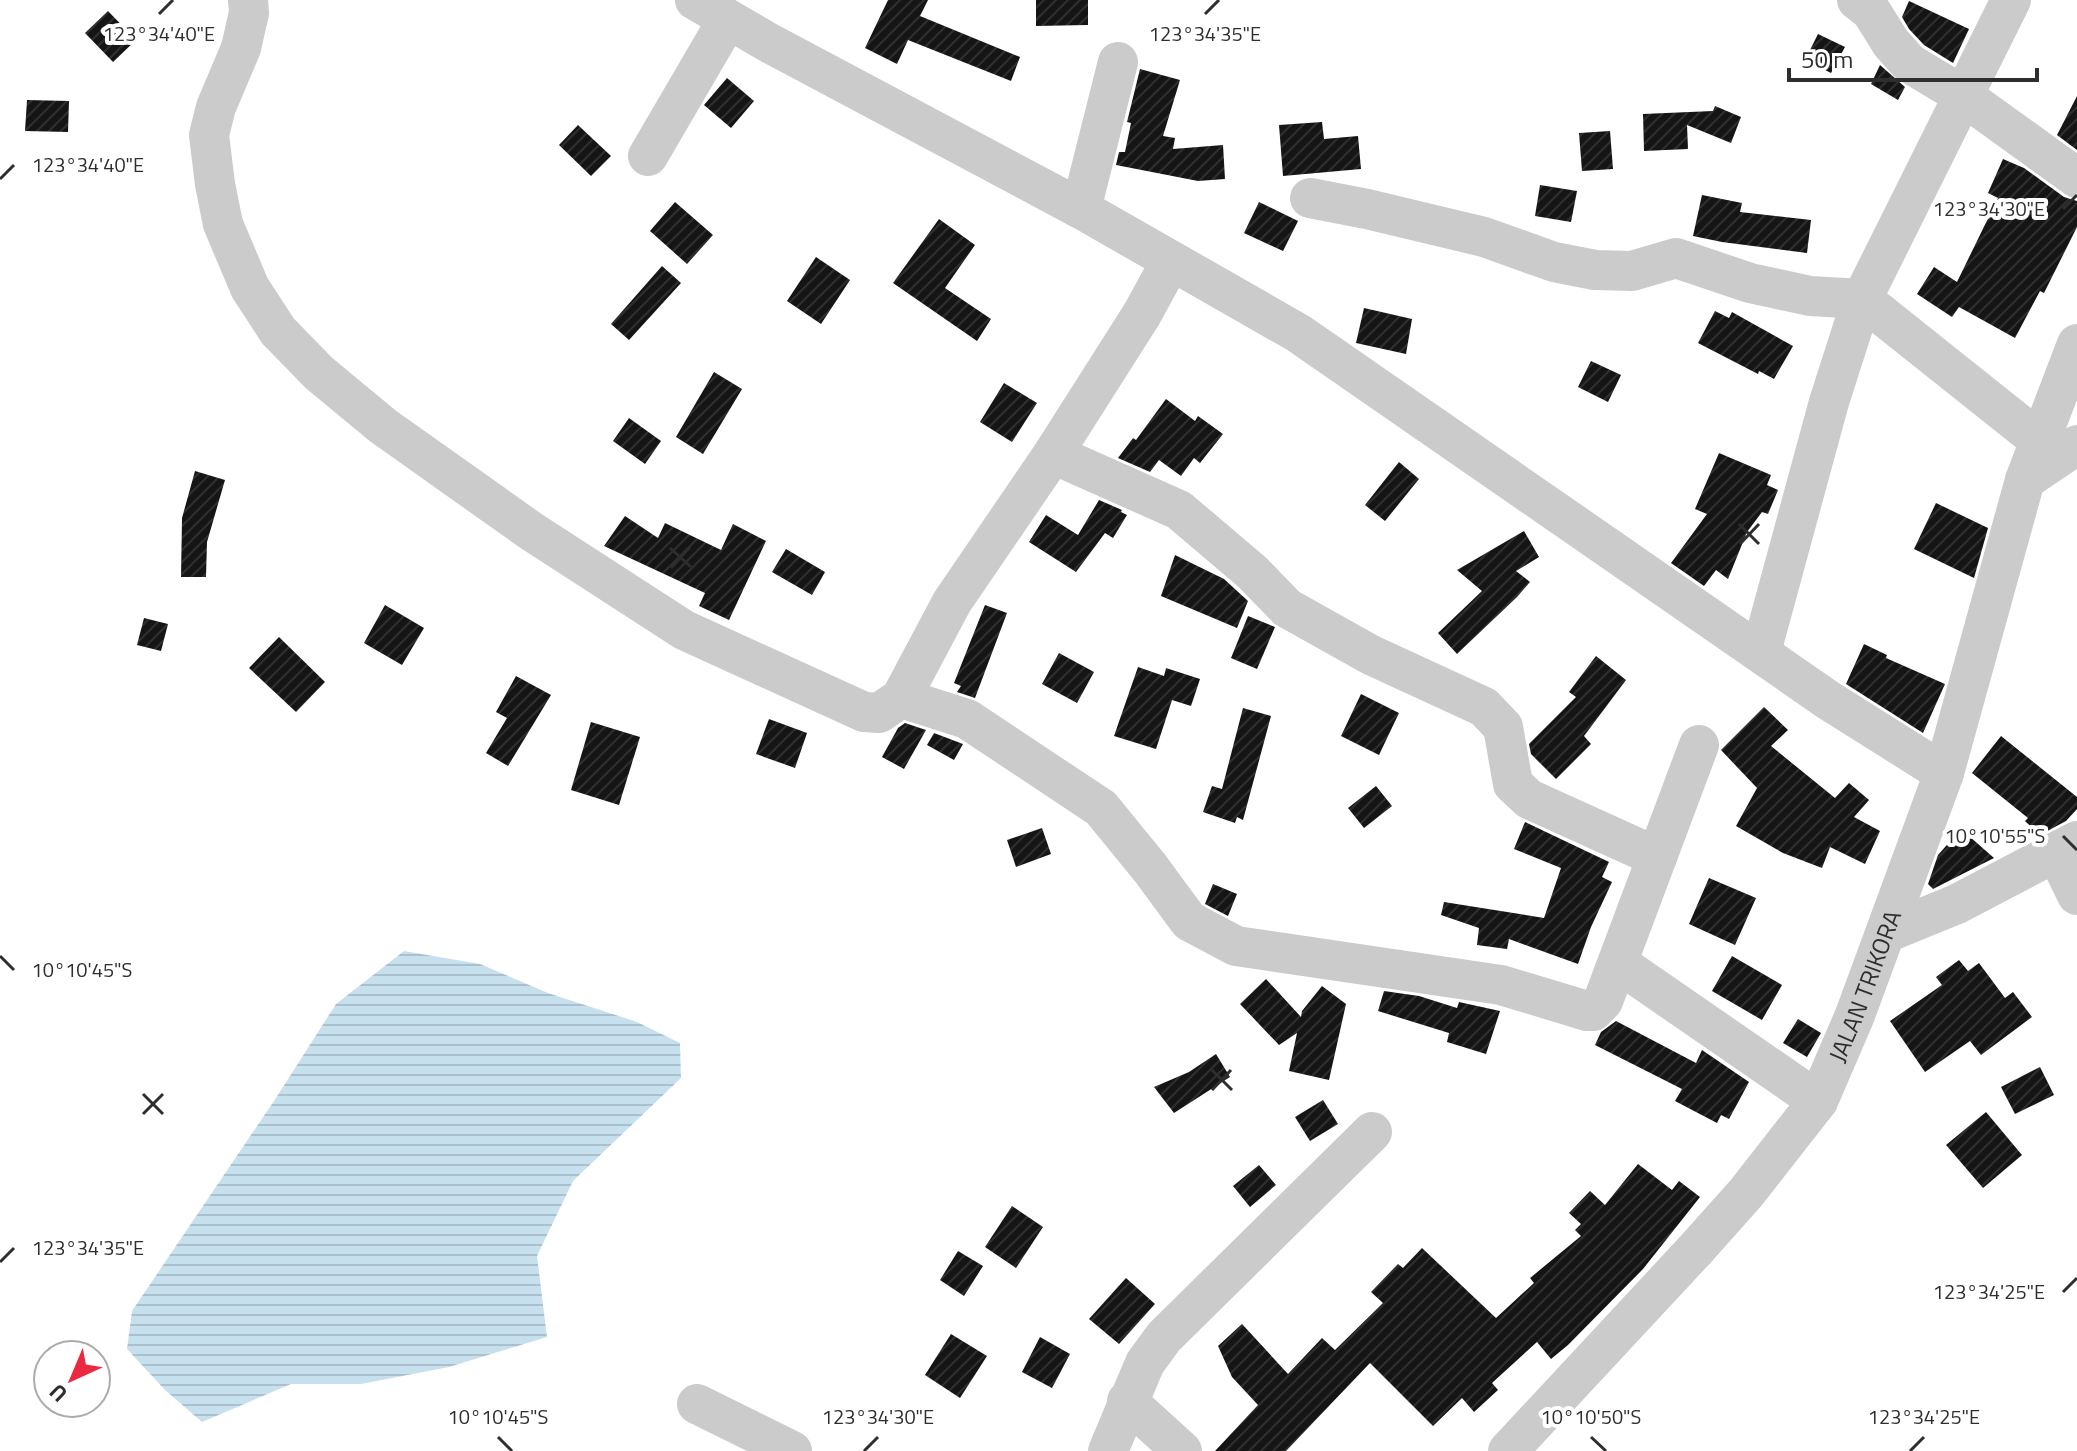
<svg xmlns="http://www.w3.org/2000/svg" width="2077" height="1451" font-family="'Titillium Web',sans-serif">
	<defs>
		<pattern id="water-rules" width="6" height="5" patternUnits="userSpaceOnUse" patternTransform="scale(2)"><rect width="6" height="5" fill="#c7e0ed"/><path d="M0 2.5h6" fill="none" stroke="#abc0cc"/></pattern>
		<pattern id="building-hatch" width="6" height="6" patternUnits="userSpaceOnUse" patternTransform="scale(2)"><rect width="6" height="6" fill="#151515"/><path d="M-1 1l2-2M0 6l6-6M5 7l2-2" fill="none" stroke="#2f2f2f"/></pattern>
	</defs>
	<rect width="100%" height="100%" fill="#fff"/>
	<path fill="url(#water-rules)" d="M 404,951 L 480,964 L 548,993 L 637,1022 L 680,1043 L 681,1078 L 573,1181 L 537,1256 L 547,1337 L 449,1367 L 361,1384 L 291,1384 L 202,1422 L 165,1390 L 127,1349 L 132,1311 L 274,1101 L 336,1004 Z"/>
	<g fill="url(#building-hatch)">
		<path d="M 888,0 L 928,0 L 920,16 L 1020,57 L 1011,81 L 908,40 L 897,64 L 865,48 Z"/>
		<path d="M 1036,0 L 1088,0 L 1088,25 L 1036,26 Z"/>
		<path d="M 1909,1 L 1969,29 L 1953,63 L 1924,45 L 1909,29 L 1902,17 Z"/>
		<path d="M 108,11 L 136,40 L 113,62 L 85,33 Z"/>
		<path d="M 1818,34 L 1845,47 L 1831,73 L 1805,60 Z"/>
		<path d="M 1880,65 L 1905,87 L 1898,100 L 1871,84 Z"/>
		<path d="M 1140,69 L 1180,80 L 1163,136 L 1175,138 L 1173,149 L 1223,145 L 1225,179 L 1198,181 L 1116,165 L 1119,152 L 1125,152 L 1131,123 L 1127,122 Z"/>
		<path d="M 727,78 L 754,101 L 731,128 L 704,105 Z"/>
		<path d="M 2077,96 L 2077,150 L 2057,135 Z"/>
		<path d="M 27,100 L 69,101 L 68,132 L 25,131 Z"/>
		<path d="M 1715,106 L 1741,117 L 1731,143 L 1687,125 L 1688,149 L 1644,151 L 1643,114 L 1713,111 Z"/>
		<path d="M 1322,122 L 1324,139 L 1358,136 L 1361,169 L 1283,176 L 1279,125 Z"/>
		<path d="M 578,125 L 611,156 L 591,176 L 559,145 Z"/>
		<path d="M 1610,131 L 1613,169 L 1582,171 L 1579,133 Z"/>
		<path d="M 2003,159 L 2024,168 L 2064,197 L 2077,201 L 2077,227 L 2044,293 L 2040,291 L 2015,338 L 1959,307 L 1952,317 L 1917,294 L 1934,267 L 1957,282 L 1998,198 L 1988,193 Z"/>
		<path d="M 1540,185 L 1577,191 L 1571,222 L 1535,216 Z"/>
		<path d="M 1702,195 L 1742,203 L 1740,212 L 1811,220 L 1807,253 L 1722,242 L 1693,236 Z"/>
		<path d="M 675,202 L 713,235 L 687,264 L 650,231 Z"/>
		<path d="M 1259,202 L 1298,221 L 1283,251 L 1244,233 Z"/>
		<path d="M 939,219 L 975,245 L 945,288 L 991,319 L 977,341 L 893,283 Z"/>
		<path d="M 816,257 L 850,280 L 821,324 L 787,301 Z"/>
		<path d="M 662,266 L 681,283 L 629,340 L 611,324 Z"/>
		<path d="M 1364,308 L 1412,319 L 1406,354 L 1356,343 Z"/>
		<path d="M 1715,311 L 1729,318 L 1732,312 L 1793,346 L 1774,379 L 1759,371 L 1758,374 L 1698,343 Z"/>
		<path d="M 1591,361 L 1621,375 L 1608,402 L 1578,387 Z"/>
		<path d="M 714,372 L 742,389 L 703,454 L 676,437 Z"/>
		<path d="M 1004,383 L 1037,403 L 1012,442 L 980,422 Z"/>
		<path d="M 1166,399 L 1195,421 L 1198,416 L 1223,434 L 1200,463 L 1194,458 L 1181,476 L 1159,460 L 1150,472 L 1118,458 L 1133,438 L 1136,440 Z"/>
		<path d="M 629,418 L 661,441 L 645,464 L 613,441 Z"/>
		<path d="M 1719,453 L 1771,475 L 1767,485 L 1778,490 L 1768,514 L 1762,512 L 1747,532 L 1728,579 L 1716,570 L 1704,586 L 1671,563 L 1707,514 L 1695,509 Z"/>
		<path d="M 1399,462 L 1419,479 L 1385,521 L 1365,505 Z"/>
		<path d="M 195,471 L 225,480 L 207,542 L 206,577 L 181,577 L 182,518 Z"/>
		<path d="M 1099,500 L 1122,510 L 1121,512 L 1127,515 L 1113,538 L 1105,533 L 1076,572 L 1029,542 L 1046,515 L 1078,535 Z"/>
		<path d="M 1936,503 L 1988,528 L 1974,578 L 1914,549 Z"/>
		<path d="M 625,516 L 658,538 L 665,523 L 721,550 L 733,524 L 766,541 L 729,620 L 699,606 L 705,593 L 604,546 Z"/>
		<path d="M 1524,531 L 1539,557 L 1516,571 L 1530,582 L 1517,597 L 1457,654 L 1438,633 L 1482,591 L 1457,570 Z"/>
		<path d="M 786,549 L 825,572 L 812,595 L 772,572 Z"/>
		<path d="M 1175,555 L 1224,579 L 1248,601 L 1237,628 L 1161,596 Z"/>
		<path d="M 385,605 L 424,628 L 402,665 L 364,643 Z"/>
		<path d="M 985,605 L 1007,613 L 975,698 L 957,692 L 961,686 L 954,683 Z"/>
		<path d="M 1248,616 L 1275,627 L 1257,669 L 1231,658 Z"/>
		<path d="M 144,618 L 168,624 L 161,651 L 137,645 Z"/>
		<path d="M 279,637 L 325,682 L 296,712 L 249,668 Z"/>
		<path d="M 1864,644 L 1887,655 L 1886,658 L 1945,684 L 1923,733 L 1846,684 Z"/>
		<path d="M 1059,653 L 1094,672 L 1077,703 L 1042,684 Z"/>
		<path d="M 1596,656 L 1626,680 L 1584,736 L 1591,744 L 1556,779 L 1531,754 L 1529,744 L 1576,697 L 1569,692 Z"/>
		<path d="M 1138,667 L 1164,676 L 1166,668 L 1200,679 L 1191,706 L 1172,700 L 1156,749 L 1114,736 Z"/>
		<path d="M 516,676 L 551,695 L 508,766 L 486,753 L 507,718 L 496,712 Z"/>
		<path d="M 1361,694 L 1399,713 L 1379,755 L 1341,736 Z"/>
		<path d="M 1764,707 L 1788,730 L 1771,746 L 1835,798 L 1849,783 L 1869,800 L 1854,817 L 1880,831 L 1865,864 L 1830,847 L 1822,868 L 1783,853 L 1736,826 L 1757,788 L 1721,750 Z"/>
		<path d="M 1243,708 L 1271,716 L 1243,820 L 1237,817 L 1235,823 L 1203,812 L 1212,786 L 1222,789 Z"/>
		<path d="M 769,719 L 807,733 L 795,768 L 756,754 Z"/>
		<path d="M 591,722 L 640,737 L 619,805 L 571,790 Z"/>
		<path d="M 905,723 L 926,730 L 904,769 L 882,757 L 898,728 Z"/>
		<path d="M 934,733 L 963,744 L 954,760 L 927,745 Z"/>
		<path d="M 2001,736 L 2077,797 L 2077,809 L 2066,821 L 2040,835 L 2025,821 L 2028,818 L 1972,773 Z"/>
		<path d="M 1376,786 L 1392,806 L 1364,828 L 1348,808 Z"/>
		<path d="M 1525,822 L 1609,862 L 1602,877 L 1612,882 L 1591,927 L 1578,964 L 1509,939 L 1507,949 L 1477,945 L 1479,928 L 1441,915 L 1444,902 L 1544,918 L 1561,868 L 1514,849 Z"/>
		<path d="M 1042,828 L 1051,854 L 1016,867 L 1007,840 Z"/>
		<path d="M 1961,829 L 1994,858 L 1933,889 L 1928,884 L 1938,855 Z"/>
		<path d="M 1709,878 L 1756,898 L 1735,945 L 1689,924 Z"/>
		<path d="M 1213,884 L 1237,894 L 1228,916 L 1205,904 Z"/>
		<path d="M 1732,956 L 1782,985 L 1762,1020 L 1712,991 Z"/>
		<path d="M 1959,960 L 1968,971 L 1979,963 L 2005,998 L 2013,992 L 2032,1017 L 1981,1055 L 1970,1041 L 1925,1072 L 1890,1021 L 1942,985 L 1936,977 Z"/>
		<path d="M 1266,979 L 1301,1017 L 1302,1011 L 1322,986 L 1346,1004 L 1329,1080 L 1289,1071 L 1297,1033 L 1279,1045 L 1240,1004 Z"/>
		<path d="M 1384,991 L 1419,996 L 1457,1008 L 1459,1002 L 1500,1011 L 1486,1054 L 1447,1042 L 1449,1033 L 1378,1011 Z"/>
		<path d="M 1798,1019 L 1821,1033 L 1807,1057 L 1783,1043 Z"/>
		<path d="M 1616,1021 L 1696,1063 L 1702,1050 L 1749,1082 L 1729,1119 L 1721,1115 L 1717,1123 L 1675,1101 L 1682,1089 L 1595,1045 L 1601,1032 Z"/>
		<path d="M 1216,1054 L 1230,1077 L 1174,1113 L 1154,1087 L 1189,1072 Z"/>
		<path d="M 2040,1067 L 2054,1095 L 2015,1114 L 2001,1087 Z"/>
		<path d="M 1323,1100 L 1338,1124 L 1310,1141 L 1295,1117 Z"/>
		<path d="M 1986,1112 L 2022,1155 L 1983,1188 L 1946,1145 Z"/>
		<path d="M 1638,1164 L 1672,1190 L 1679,1181 L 1700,1197 L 1643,1269 L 1568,1345 L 1551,1359 L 1537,1342 L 1492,1383 L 1498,1390 L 1474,1412 L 1462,1398 L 1433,1426 L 1370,1363 L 1286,1451 L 1215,1451 L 1258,1405 L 1232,1377 L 1218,1346 L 1242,1324 L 1288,1374 L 1322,1338 L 1335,1350 L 1383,1303 L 1371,1292 L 1398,1264 L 1403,1268 L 1422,1248 L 1496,1318 L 1534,1283 L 1530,1278 L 1581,1236 L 1575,1230 L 1581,1224 L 1569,1213 L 1590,1191 L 1605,1205 Z"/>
		<path d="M 1259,1165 L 1276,1185 L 1250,1207 L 1233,1186 Z"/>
		<path d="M 1012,1206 L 1043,1227 L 1016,1268 L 985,1247 Z"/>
		<path d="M 958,1251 L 983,1266 L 964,1296 L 940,1280 Z"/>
		<path d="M 1126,1278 L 1155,1304 L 1119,1344 L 1089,1319 Z"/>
		<path d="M 951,1334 L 987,1356 L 960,1398 L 925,1375 Z"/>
		<path d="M 1040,1337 L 1070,1354 L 1052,1388 L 1022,1372 Z"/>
	</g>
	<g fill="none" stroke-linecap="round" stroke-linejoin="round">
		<g stroke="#cbcbcb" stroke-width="40">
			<path d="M 248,0 L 249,13 L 241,48 L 216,107 L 209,135 L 215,184 L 223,224 L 250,288 L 278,331 L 319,373 L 383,426 L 531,531 L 684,630 L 864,712 L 879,713 L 901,698 L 952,602 L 1053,454 L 1142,314 L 1171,261"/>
			<path d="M 695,0 L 771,44 L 1081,209 L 1298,333 L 1828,700 L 1944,773"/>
			<path d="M 1857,0 L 1871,11 L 1891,43 L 1909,63 L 1962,95 L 2077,178"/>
			<path d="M 648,156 L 728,19"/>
			<path d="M 1310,198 L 1367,209 L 1484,237 L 1554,262 L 1595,270 L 1632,271 L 1676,258 L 1750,283 L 1810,296 L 1862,299 L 2039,440"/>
			<path d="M 1081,209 L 1118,62"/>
			<path d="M 1053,454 L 1179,510 L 1252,572 L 1287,608 L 1371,655 L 1484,707 L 1503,727 L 1513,784 L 1529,799 L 1657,857"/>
			<path d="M 2025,480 L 2077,445"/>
			<path d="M 1761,652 L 1829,402 L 1862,299 L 2011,0"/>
			<path d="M 901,698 L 967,719 L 1101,808 L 1150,868 L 1189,921 L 1236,946 L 1501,985 L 1587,1011 L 1593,1011 L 1603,1001 L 1699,745"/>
			<path d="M 2056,852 L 2077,895"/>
			<path d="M 1886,933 L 1957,904 L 2077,841"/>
			<path d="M 1618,963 L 1818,1101"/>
			<path d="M 1127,1401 L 1182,1451"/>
			<path d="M 697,1404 L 792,1451"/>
			<path d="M 1108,1451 L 1145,1363 L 1164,1337 L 1372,1132"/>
			<path id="s1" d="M 1508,1451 L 1696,1249 L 1746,1193 L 1818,1101 L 1855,1015 L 1944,773 L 2025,480 L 2077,344"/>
		</g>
	</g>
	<path fill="none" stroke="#2e2e2e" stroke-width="3" d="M 159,14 L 173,0M 1205,14 L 1219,0M 0,179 L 14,165M 2063,209 L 2077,195M 1739,524 L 1759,544M 1740,544 L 1759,524M 670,548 L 691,567M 671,568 L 690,547M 2063,836 L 2077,850M 0,956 L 14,970M 1212,1070 L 1232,1090M 1212,1090 L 1231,1070M 143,1094 L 163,1114M 143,1114 L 163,1094M 0,1262 L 14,1248M 2063,1292 L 2077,1278M 498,1437 L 512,1451M 1591,1437 L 1606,1451M 864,1451 L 878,1437M 1910,1451 L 1924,1437"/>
	<g text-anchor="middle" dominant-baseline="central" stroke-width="8" stroke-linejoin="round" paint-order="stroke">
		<g font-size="24" fill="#2e2e2e" stroke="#fff">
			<text stroke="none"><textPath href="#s1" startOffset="592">JALAN TRIKORA</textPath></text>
		</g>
	</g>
	<g font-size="20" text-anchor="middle" fill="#2e2e2e" stroke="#fff" stroke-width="8" stroke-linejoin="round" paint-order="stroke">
		<text x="1205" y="41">123°34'35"E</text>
		<text x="159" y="41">123°34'40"E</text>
		<text x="88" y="172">123°34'40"E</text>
		<text x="1989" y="216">123°34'30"E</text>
		<text x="1995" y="843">10°10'55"S</text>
		<text x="82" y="977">10°10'45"S</text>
		<text x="88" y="1255">123°34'35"E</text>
		<text x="1989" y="1299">123°34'25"E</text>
		<text x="878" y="1424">123°34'30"E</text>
		<text x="1924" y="1424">123°34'25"E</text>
		<text x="498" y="1424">10°10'45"S</text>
		<text x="1591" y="1424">10°10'50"S</text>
	</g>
	<g transform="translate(72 1379) rotate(224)"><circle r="38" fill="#ffffff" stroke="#ababab" stroke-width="2"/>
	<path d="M0-6L14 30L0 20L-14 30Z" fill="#eb2a42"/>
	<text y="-12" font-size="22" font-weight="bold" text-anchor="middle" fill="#2e2e2e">U</text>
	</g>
	<path d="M1789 68v12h248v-12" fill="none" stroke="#2e2e2e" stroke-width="4"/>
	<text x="1801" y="68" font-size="24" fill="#2e2e2e" stroke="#ffffff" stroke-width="6" paint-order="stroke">50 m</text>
</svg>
